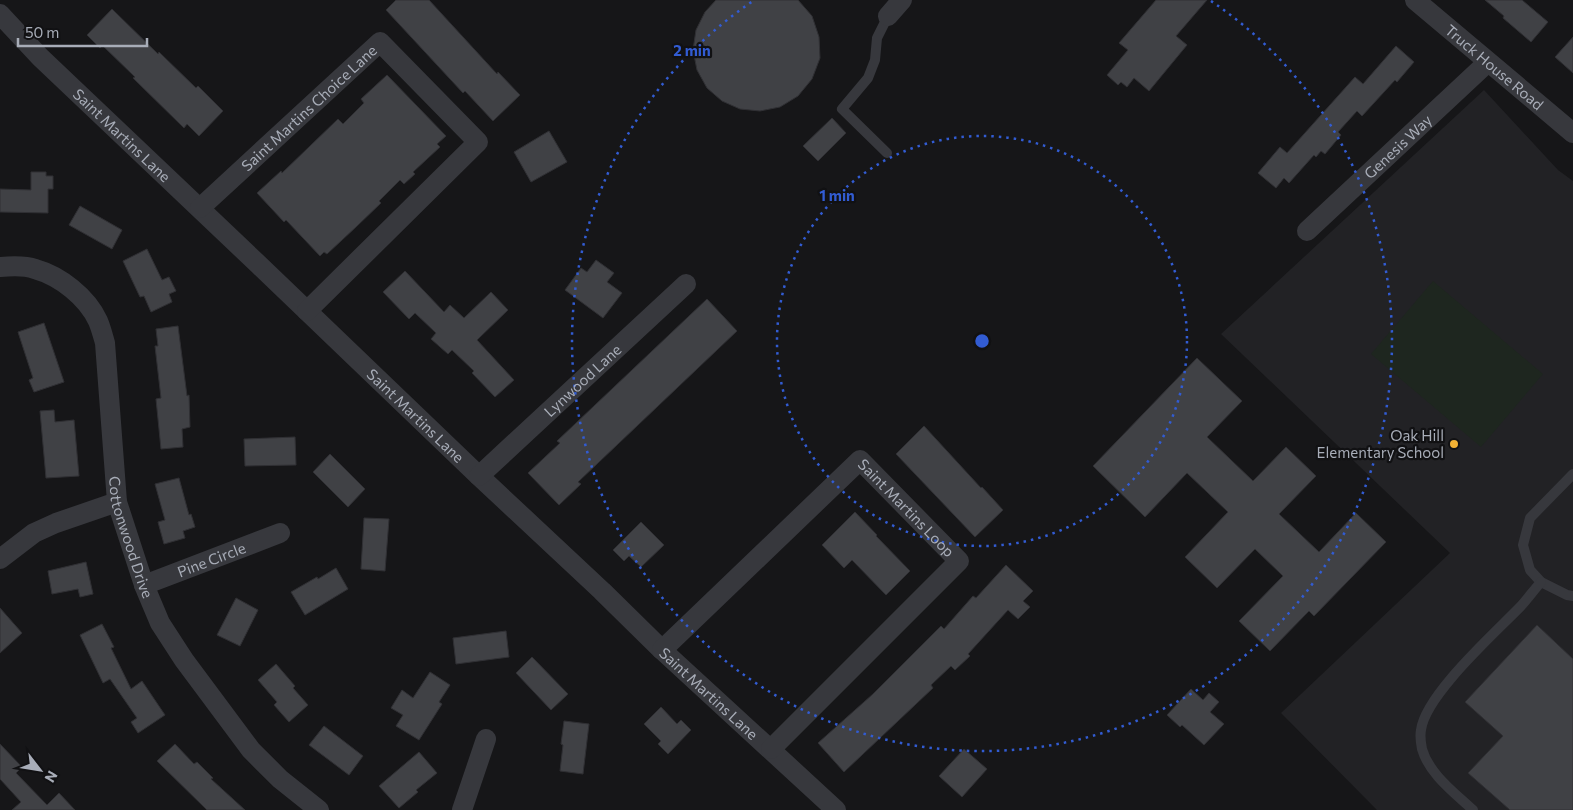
<svg xmlns="http://www.w3.org/2000/svg" width="1573" height="810" font-family="Commissioner,sans-serif">
	<rect width="100%" height="100%" fill="#161618"/>
	<path fill="#222225" d="M 1484,90 L 1558,170 L 1573,181 L 1573,810 L 1377,810 L 1281,713 L 1450,553 L 1221,334 Z"/>
	<path fill="#1e261f" d="M 1433,281 L 1543,374 L 1481,447 L 1371,354 Z"/>
	<g fill="#404145" stroke="#303034">
		<path d="M 396,0 L 429,0 L 497,74 L 498,72 L 520,95 L 493,121 L 465,91 L 463,93 L 386,10 Z"/>
		<path d="M 716,0 L 798,0 L 812,16 L 819,37 L 820,58 L 812,79 L 798,96 L 780,107 L 760,111 L 740,109 L 722,101 L 707,88 L 697,70 L 693,50 L 696,30 L 705,12 Z"/>
		<path d="M 1156,0 L 1207,0 L 1176,36 L 1187,45 L 1149,91 L 1134,78 L 1127,87 L 1121,82 L 1118,85 L 1107,75 L 1128,50 L 1119,43 Z"/>
		<path d="M 1485,0 L 1522,0 L 1548,22 L 1531,42 L 1503,18 L 1504,16 Z"/>
		<path d="M 112,9 L 158,54 L 159,52 L 196,88 L 198,86 L 223,111 L 199,136 L 187,124 L 184,128 L 133,78 L 135,77 L 102,45 L 100,48 L 87,35 Z"/>
		<path d="M 1573,37 L 1573,73 L 1555,57 Z"/>
		<path d="M 1396,46 L 1414,62 L 1397,82 L 1395,80 L 1362,116 L 1357,111 L 1338,132 L 1341,135 L 1325,154 L 1321,151 L 1316,157 L 1314,155 L 1289,183 L 1284,178 L 1276,188 L 1258,173 L 1280,147 L 1287,153 L 1355,77 L 1363,84 Z"/>
		<path d="M 387,75 L 446,136 L 437,144 L 440,147 L 413,172 L 415,174 L 404,184 L 400,180 L 379,201 L 381,203 L 356,227 L 327,254 L 324,252 L 320,256 L 286,220 L 284,222 L 257,193 L 281,171 L 282,173 L 338,119 L 343,124 L 364,103 L 361,99 Z"/>
		<path d="M 832,118 L 846,133 L 818,161 L 803,146 Z"/>
		<path d="M 549,131 L 567,162 L 531,182 L 514,152 Z"/>
		<path d="M 31,172 L 46,172 L 46,176 L 53,176 L 53,189 L 48,189 L 48,213 L 0,212 L 0,189 L 31,190 Z"/>
		<path d="M 80,206 L 122,230 L 112,249 L 69,225 Z"/>
		<path d="M 147,249 L 162,280 L 169,277 L 176,291 L 169,294 L 172,302 L 151,312 L 144,296 L 140,297 L 123,261 Z"/>
		<path d="M 596,260 L 614,273 L 607,282 L 622,293 L 603,318 L 565,290 L 581,268 L 587,272 Z"/>
		<path d="M 405,271 L 444,312 L 450,305 L 464,318 L 491,292 L 508,310 L 477,340 L 514,380 L 495,397 L 472,373 L 474,371 L 452,350 L 448,354 L 431,339 L 436,333 L 415,313 L 409,319 L 383,292 Z"/>
		<path d="M 707,299 L 737,331 L 578,482 L 581,484 L 559,505 L 528,473 L 560,443 L 557,441 Z"/>
		<path d="M 44,323 L 64,382 L 34,392 L 29,380 L 33,378 L 18,332 Z"/>
		<path d="M 178,326 L 187,396 L 189,395 L 190,427 L 182,429 L 183,447 L 161,449 L 156,399 L 161,398 L 155,346 L 158,346 L 156,329 Z"/>
		<path d="M 1197,358 L 1242,401 L 1207,437 L 1253,481 L 1286,447 L 1316,476 L 1279,514 L 1319,552 L 1356,513 L 1386,542 L 1314,616 L 1309,611 L 1270,651 L 1239,621 L 1283,576 L 1255,549 L 1217,588 L 1185,557 L 1228,512 L 1187,473 L 1145,517 L 1093,466 Z"/>
		<path d="M 54,410 L 55,422 L 74,420 L 79,476 L 46,478 L 40,411 Z"/>
		<path d="M 924,426 L 981,488 L 982,487 L 1003,510 L 975,537 L 896,454 Z"/>
		<path d="M 295,437 L 296,465 L 245,466 L 244,439 Z"/>
		<path d="M 330,454 L 365,489 L 348,507 L 313,472 Z"/>
		<path d="M 179,478 L 189,515 L 191,514 L 195,527 L 183,531 L 185,538 L 164,544 L 158,522 L 165,520 L 155,484 Z"/>
		<path d="M 855,512 L 877,535 L 876,536 L 910,571 L 886,595 L 852,560 L 844,568 L 822,545 Z"/>
		<path d="M 364,518 L 389,519 L 385,571 L 361,569 Z"/>
		<path d="M 641,522 L 664,545 L 641,567 L 629,556 L 624,561 L 613,550 Z"/>
		<path d="M 86,562 L 93,594 L 80,597 L 78,589 L 52,594 L 48,571 Z"/>
		<path d="M 1006,565 L 1033,591 L 1023,601 L 1030,607 L 1018,619 L 1008,610 L 968,654 L 970,656 L 955,670 L 951,666 L 931,685 L 933,688 L 844,772 L 818,743 L 873,694 L 941,626 L 944,629 L 973,596 L 976,598 Z"/>
		<path d="M 336,568 L 348,589 L 305,615 L 291,592 L 317,577 L 318,579 Z"/>
		<path d="M 236,598 L 258,610 L 240,646 L 217,635 Z"/>
		<path d="M 0,608 L 22,633 L 0,653 Z"/>
		<path d="M 102,624 L 114,647 L 111,648 L 131,689 L 142,681 L 165,715 L 138,733 L 131,722 L 137,718 L 110,679 L 103,683 L 80,635 Z"/>
		<path d="M 1537,625 L 1573,659 L 1573,810 L 1510,810 L 1468,773 L 1503,736 L 1465,702 Z"/>
		<path d="M 506,631 L 509,657 L 456,664 L 453,638 Z"/>
		<path d="M 532,657 L 568,694 L 551,710 L 516,673 Z"/>
		<path d="M 276,664 L 295,686 L 293,688 L 308,705 L 289,722 L 274,705 L 277,702 L 258,680 Z"/>
		<path d="M 430,672 L 450,685 L 439,702 L 442,704 L 419,740 L 396,726 L 403,715 L 391,708 L 402,690 L 413,698 Z"/>
		<path d="M 1191,689 L 1203,700 L 1209,693 L 1219,702 L 1210,712 L 1224,724 L 1204,745 L 1182,725 L 1180,727 L 1167,715 Z"/>
		<path d="M 661,707 L 677,724 L 681,720 L 691,730 L 668,754 L 658,744 L 661,741 L 644,724 Z"/>
		<path d="M 564,721 L 589,724 L 583,774 L 560,771 L 563,745 L 561,744 Z"/>
		<path d="M 324,726 L 363,756 L 349,775 L 309,745 Z"/>
		<path d="M 0,744 L 22,767 L 16,773 L 47,805 L 59,793 L 75,810 L 12,810 L 21,802 L 0,779 Z"/>
		<path d="M 175,744 L 194,764 L 197,762 L 213,778 L 211,779 L 245,810 L 207,810 L 157,761 Z"/>
		<path d="M 964,749 L 987,769 L 962,797 L 939,776 Z"/>
		<path d="M 419,752 L 437,773 L 416,790 L 418,792 L 399,808 L 379,786 Z"/>
	</g>
	<g fill="none" stroke-linecap="round" stroke-linejoin="round">
		<g stroke="#37383d" stroke-width="10">
			<path d="M 887,153 L 842,109 L 868,78 L 875,60 L 877,38 L 888,16"/>
			<path d="M 1573,474 L 1530,518 L 1523,545 L 1530,570 L 1541,582 L 1567,595 L 1573,596"/>
			<path d="M 1473,810 C 1455,793 1429,774 1422,749 C 1421,744 1420,735 1421,730 C 1425,695 1496,632 1521,606 C 1528,598 1534,590 1541,582"/>
		</g>
		<g stroke="#37383d" stroke-width="20">
			<path id="s1" d="M 1415,0 L 1573,133"/>
			<path id="s2" d="M 0,14 L 40,57 L 258,264 L 479,476 L 602,591 L 662,650 L 836,810"/>
			<path d="M 888,16 L 902,0"/>
			<path id="s3" d="M 200,208 L 380,42 L 478,142 L 307,311"/>
			<path id="s4" d="M 1307,231 L 1488,62"/>
			<path id="s5" d="M 0,267 C 11,266 24,265 35,269 C 60,276 87,297 98,321 C 101,328 103,336 105,343 L 117,502 L 144,585 L 160,623 L 184,660 L 251,750 L 280,779 L 319,810"/>
			<path id="s6" d="M 479,476 L 686,284"/>
			<path d="M 0,559 L 34,533 L 56,523 L 117,502"/>
			<path id="s7" d="M 144,585 L 280,533"/>
			<path id="s8" d="M 662,650 L 860,460 L 959,561 L 771,749"/>
			<path d="M 462,810 L 486,739"/>
		</g>
	</g>
	<g fill="none" stroke="#325cd3" stroke-width="2.5" stroke-dasharray="2.5 5">
		<circle cx="982" cy="341" r="205"/>
		<path d="M1211 1A410 410 0 1 1 753 1"/>
	</g>
	<circle fill="#f2b134" stroke="#111113" stroke-width="2" cx="1454" cy="444" r="5"/>
	<g text-anchor="middle" dominant-baseline="central" stroke-width="4.5" stroke-linejoin="round" paint-order="stroke">
		<g font-size="15" fill="#a8adb8" stroke="#111113">
			<text stroke="none"><textPath href="#s1" startOffset="104">Truck House Road</textPath></text>
			<text stroke="none"><textPath href="#s3" startOffset="148">Saint Martins Choice Lane</textPath></text>
			<text stroke="none"><textPath href="#s2" startOffset="172">Saint Martins Lane</textPath></text>
			<text stroke="none"><textPath href="#s4" startOffset="124">Genesis Way</textPath></text>
			<text stroke="none"><textPath href="#s6" startOffset="141">Lynwood Lane</textPath></text>
			<text stroke="none"><textPath href="#s2" startOffset="578">Saint Martins Lane</textPath></text>
			<text stroke="none"><textPath href="#s8" startOffset="341">Saint Martins Loop</textPath></text>
			<text stroke="none"><textPath href="#s5" startOffset="339">Cottonwood Drive</textPath></text>
			<text stroke="none"><textPath href="#s7" startOffset="72">Pine Circle</textPath></text>
			<text stroke="none"><textPath href="#s2" startOffset="982">Saint Martins Lane</textPath></text>
		</g>
		<g font-size="15" fill="#a8adb8" stroke="#111113" text-anchor="end">
			<text x="1444" y="435">Oak Hill<tspan x="1444" dy="17">Elementary School</tspan></text>
		</g>
	</g>
	<circle cx="982" cy="341" r="8" fill="#325cd3" stroke="#111113" stroke-width="2.5"/>
	<g font-size="15" text-anchor="middle" font-weight="bold" fill="#325cd3" stroke="#111113" stroke-width="4.5" stroke-linejoin="round" paint-order="stroke">
		<text x="692" y="56">2 min</text>
		<text x="837" y="201">1 min</text>
	</g>
	<g transform="translate(40 770) rotate(121)" stroke="#111113" stroke-width="4" paint-order="stroke">
	<path d="M0-4L9 19L0 12L-9 19Z" fill="#a8adb8"/>
	<text y="-8" font-size="14" font-weight="bold" text-anchor="middle" fill="#a8adb8">N</text>
	</g>
	<path d="M18 38v8h129v-8" fill="none" stroke="#a8adb8" stroke-width="2.5"/>
	<text x="25" y="38" font-size="15" fill="#a8adb8" stroke="#111113" stroke-width="4" paint-order="stroke">50 m</text>
</svg>
